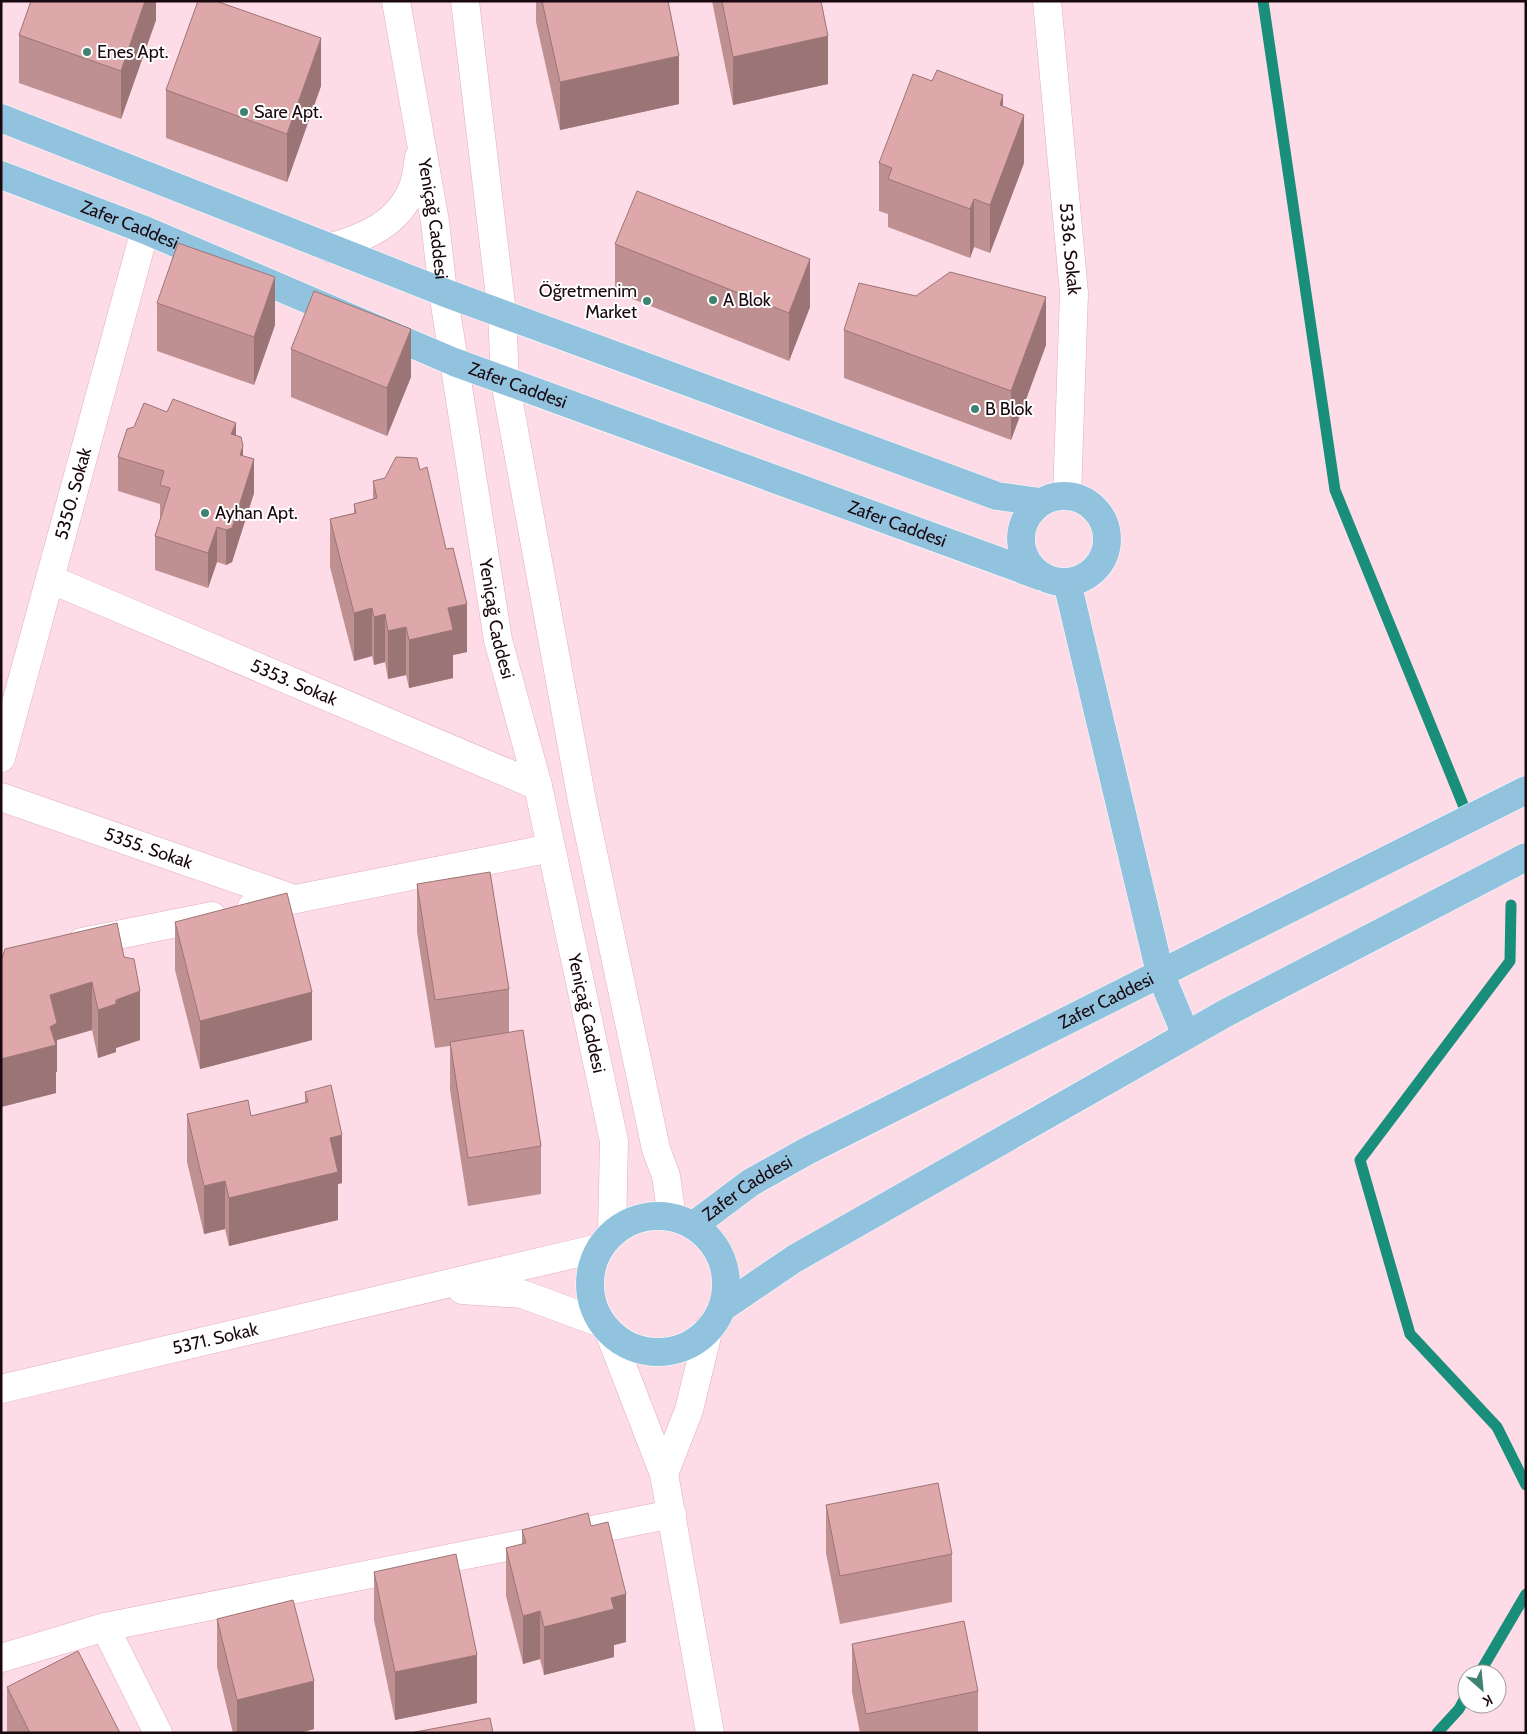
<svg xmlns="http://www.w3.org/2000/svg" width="1527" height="1734" font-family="Cabin,sans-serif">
	<rect width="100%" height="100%" fill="#fddce7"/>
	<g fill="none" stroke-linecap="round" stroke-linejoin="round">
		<g stroke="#188e7b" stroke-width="11">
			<path d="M 1263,1 L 1335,490 L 1464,807"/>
			<path d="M 1511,905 L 1510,961 L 1360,1160 L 1410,1334 L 1497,1427 L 1526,1485"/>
			<path d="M 1479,1674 L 1526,1594"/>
			<path d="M 1437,1733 L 1459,1709 L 1467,1694"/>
		</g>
		<defs>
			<g id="minor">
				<path id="s1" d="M 396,1 L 435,222 L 443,292 L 498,640 L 538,786 L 614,1141 L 612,1233"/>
				<path d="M 465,1 L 502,313 L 505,381 L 582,801 L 656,1149 L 666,1176 L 672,1217"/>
				<path id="s2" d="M 1047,1 L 1074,293 L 1067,496"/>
				<path d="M 329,248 C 364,238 399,224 413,187 C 417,178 417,166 419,157"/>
				<path id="s3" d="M 50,579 L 538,786"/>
				<path id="s4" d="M 1,758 L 145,230"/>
				<path id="s5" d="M 1,797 L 294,899"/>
				<path d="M 251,908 L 551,848"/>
				<path d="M 82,942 L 212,916"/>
				<path d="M 462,1290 L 522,1294 L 601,1323"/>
				<path d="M 609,1332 L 664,1474 L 710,1733"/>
				<path id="s6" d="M 1,1389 L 599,1248"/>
				<path d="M 664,1474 L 689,1410 L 709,1328"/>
				<path d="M 105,1627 L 158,1733"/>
				<path d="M 1,1658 L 105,1627 L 672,1514"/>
			</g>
			<g id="major">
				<path d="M 1,118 L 443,292 L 997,496 L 1040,502"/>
				<path id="s7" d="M 1,175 L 145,230 L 454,362 L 1040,576"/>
				<circle cx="1064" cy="539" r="43"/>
				<path d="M 1067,582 L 1160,973 L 1186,1035"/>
				<circle cx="658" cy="1284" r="68"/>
				<path id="s8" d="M 694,1225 L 750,1183 L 807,1151 L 1526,790"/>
				<path d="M 722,1308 L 794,1259 L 1224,1014 L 1526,857"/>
			</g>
		</defs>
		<use href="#minor" stroke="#e1adbf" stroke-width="29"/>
		<use href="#major" stroke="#fff" stroke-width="29"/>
		<use href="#minor" stroke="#fff" stroke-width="28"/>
		<use href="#major" stroke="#91c3df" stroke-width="28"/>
	</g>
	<g fill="#bf9091">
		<path d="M 156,1 L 156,20 L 121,119 L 19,83 L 19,35 Z"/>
		<path d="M 536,1 L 668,1 L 679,104 L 560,130 L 536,22 Z"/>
		<path d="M 712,1 L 821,1 L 828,84 L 733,105 Z"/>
		<path d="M 932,81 L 1003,107 L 1024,163 L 990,253 L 974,247 L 970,258 L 888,227 L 888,214 L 879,211 L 879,163 Z"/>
		<path d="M 321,86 L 287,182 L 166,138 L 166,90 Z"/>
		<path d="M 615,244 L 810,307 L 789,361 L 615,292 Z"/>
		<path d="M 157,303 L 275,325 L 254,385 L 157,351 Z"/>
		<path d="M 844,330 L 1046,345 L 1011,440 L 844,378 Z"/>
		<path d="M 291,349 L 411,377 L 387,436 L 291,397 Z"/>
		<path d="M 167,412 L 236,435 L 243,456 L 254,493 L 232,562 L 226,565 L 217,562 L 208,588 L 155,570 L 155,536 L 160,520 L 160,504 L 118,491 L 118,457 L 134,427 Z"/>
		<path d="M 373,481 L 467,652 L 453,655 L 453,678 L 409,688 L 406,675 L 388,679 L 385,662 L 374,665 L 372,656 L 354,661 L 330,567 L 330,519 L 354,513 L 354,504 L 373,499 Z"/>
		<path d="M 417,884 L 509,989 L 509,1032 L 541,1146 L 541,1194 L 468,1206 L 450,1090 L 450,1046 L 435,1048 L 417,932 Z"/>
		<path d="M 175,922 L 312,1040 L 200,1069 L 175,970 Z"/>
		<path d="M 117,923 L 140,1040 L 116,1048 L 116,1052 L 98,1058 L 92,1030 L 57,1040 L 57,1072 L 56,1072 L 56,1093 L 1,1107 Z"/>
		<path d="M 305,1092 L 342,1183 L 338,1184 L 338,1220 L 229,1246 L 225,1229 L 204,1234 L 187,1162 L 187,1114 L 251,1116 L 305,1102 Z"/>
		<path d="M 826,1505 L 952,1554 L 952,1602 L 840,1624 L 826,1553 Z"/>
		<path d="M 522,1530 L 626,1642 L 614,1645 L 614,1657 L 544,1675 L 540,1659 L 523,1664 L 506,1596 L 506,1548 L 522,1544 Z"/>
		<path d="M 374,1572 L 477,1703 L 395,1720 L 374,1620 Z"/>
		<path d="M 217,1619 L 314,1729 L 299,1733 L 233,1733 L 217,1667 Z"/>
		<path d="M 852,1644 L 978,1691 L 978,1733 L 860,1733 L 852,1692 Z"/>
		<path d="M 7,1687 L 120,1733 L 7,1733 Z"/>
	</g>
	<g fill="#9b7576">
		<path d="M 145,1 L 156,1 L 156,20 L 121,119 L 121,71 Z"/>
		<path d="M 828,36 L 828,84 L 733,105 L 733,57 Z"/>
		<path d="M 321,38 L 321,86 L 287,182 L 287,134 Z"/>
		<path d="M 679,56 L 679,104 L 560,130 L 560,82 Z"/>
		<path d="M 1003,95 L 1003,144 L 1000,105 Z"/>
		<path d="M 1024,115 L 1024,163 L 990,253 L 990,205 Z"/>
		<path d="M 974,199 L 974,247 L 970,258 L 970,209 Z"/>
		<path d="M 810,259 L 810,307 L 789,361 L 789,313 Z"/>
		<path d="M 275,277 L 275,325 L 254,385 L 254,337 Z"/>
		<path d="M 1046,297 L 1046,345 L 1011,440 L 1011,391 Z"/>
		<path d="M 411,329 L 411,377 L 387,436 L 387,388 Z"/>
		<path d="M 236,423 L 236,458 L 231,434 Z"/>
		<path d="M 243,446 L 243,481 L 240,455 Z"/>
		<path d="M 254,459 L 254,493 L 232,562 L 226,565 L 226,530 Z"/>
		<path d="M 217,527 L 217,562 L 208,588 L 208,553 Z"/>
		<path d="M 467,604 L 467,652 L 453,655 L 453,678 L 409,688 L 409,640 L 448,608 Z"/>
		<path d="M 372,608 L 372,656 L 354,661 L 354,613 Z"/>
		<path d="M 385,614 L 385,662 L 374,665 L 374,617 Z"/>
		<path d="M 406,627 L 406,675 L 388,679 L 388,631 Z"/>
		<path d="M 92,982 L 92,1030 L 57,1040 L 57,1072 L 56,1072 L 56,1093 L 1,1107 L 1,1059 L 50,995 Z"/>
		<path d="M 140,991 L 140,1040 L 116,1048 L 116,1052 L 98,1058 L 98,1010 L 116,1000 Z"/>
		<path d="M 312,992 L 312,1040 L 200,1069 L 200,1021 Z"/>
		<path d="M 342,1135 L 342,1183 L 338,1184 L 338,1220 L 229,1246 L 229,1198 L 330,1138 Z"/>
		<path d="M 225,1181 L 225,1229 L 204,1234 L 204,1186 Z"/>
		<path d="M 626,1594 L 626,1642 L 614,1645 L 614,1657 L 544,1675 L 544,1627 L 611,1598 Z"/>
		<path d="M 540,1611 L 540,1659 L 523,1664 L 523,1616 Z"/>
		<path d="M 477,1655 L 477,1703 L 395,1720 L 395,1672 Z"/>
		<path d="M 314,1681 L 314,1729 L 299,1733 L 237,1733 L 237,1700 Z"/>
	</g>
	<g fill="#dea7a9" stroke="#9b7576">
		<path d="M 31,1 L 145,1 L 121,71 L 19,35 Z"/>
		<path d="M 198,1 L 216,1 L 321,38 L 287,134 L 166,90 Z"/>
		<path d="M 542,1 L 668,1 L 679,56 L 560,82 Z"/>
		<path d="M 722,1 L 821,1 L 828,36 L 733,57 Z"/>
		<path d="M 937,70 L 1003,95 L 1000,105 L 1024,115 L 990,205 L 974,199 L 970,209 L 888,179 L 892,168 L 879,163 L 913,74 L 932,81 Z"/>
		<path d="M 637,191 L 810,259 L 789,313 L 615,244 Z"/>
		<path d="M 178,243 L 275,277 L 254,337 L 157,303 Z"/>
		<path d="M 950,272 L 1046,297 L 1011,391 L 844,330 L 859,283 L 916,296 Z"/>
		<path d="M 314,291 L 411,329 L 387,388 L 291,349 Z"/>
		<path d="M 173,399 L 236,423 L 231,434 L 241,437 L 243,446 L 240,455 L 254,459 L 232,528 L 226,530 L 217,527 L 208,553 L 155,536 L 170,488 L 160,485 L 164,471 L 118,457 L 127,429 L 134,427 L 144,403 L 167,412 Z"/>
		<path d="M 396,457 L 417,458 L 420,470 L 427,467 L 446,549 L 453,548 L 467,604 L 448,608 L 453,630 L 409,640 L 406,627 L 388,631 L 385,614 L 374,617 L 372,608 L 354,613 L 330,519 L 356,513 L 354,504 L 377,498 L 373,481 L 385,478 Z"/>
		<path d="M 490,872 L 509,989 L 435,1000 L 417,884 Z"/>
		<path d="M 287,893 L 312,992 L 200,1021 L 175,922 Z"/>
		<path d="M 117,923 L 124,957 L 134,959 L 140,991 L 116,1000 L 116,1004 L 98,1010 L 92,982 L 50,995 L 57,1023 L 50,1027 L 56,1045 L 1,1059 L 1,961 L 5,949 Z"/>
		<path d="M 523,1030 L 541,1146 L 468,1158 L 450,1042 Z"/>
		<path d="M 331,1085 L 342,1135 L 330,1138 L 338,1172 L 229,1198 L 225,1181 L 204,1186 L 187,1114 L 248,1100 L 251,1116 L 308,1102 L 305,1092 Z"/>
		<path d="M 938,1483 L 952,1554 L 840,1576 L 826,1505 Z"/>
		<path d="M 588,1513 L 591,1526 L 608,1522 L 626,1594 L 611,1598 L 614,1609 L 544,1627 L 540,1611 L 523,1616 L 506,1548 L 526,1543 L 522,1530 Z"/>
		<path d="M 456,1554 L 477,1655 L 395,1672 L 374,1572 Z"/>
		<path d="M 293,1600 L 314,1681 L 237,1700 L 217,1619 Z"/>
		<path d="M 964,1621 L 978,1691 L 866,1714 L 852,1644 Z"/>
		<path d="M 78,1651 L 120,1733 L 30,1733 L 7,1687 Z"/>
		<path d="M 490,1718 L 493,1733 L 410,1733 Z"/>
	</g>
	<g fill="#408272" stroke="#fff" stroke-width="2">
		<circle cx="87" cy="52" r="5"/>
		<circle cx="244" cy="112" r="5"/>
		<circle cx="713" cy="300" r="5"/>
		<circle cx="647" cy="301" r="5"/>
		<circle cx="975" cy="409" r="5"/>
		<circle cx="205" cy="513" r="5"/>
	</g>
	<g text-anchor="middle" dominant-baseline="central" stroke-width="4" stroke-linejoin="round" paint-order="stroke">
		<g font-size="18" fill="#19080f" stroke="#fff" text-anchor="start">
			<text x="97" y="52">Enes Apt.</text>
			<text x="254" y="112">Sare Apt.</text>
			<text x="637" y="291" text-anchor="end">Öğretmenim<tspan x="637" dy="21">Market</tspan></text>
			<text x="723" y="300">A Blok</text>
			<text x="985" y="409">B Blok</text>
			<text x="215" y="513">Ayhan Apt.</text>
		</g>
		<g font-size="18" fill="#19080f" stroke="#fff">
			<text stroke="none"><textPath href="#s1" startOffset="221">Yeniçağ Caddesi</textPath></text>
			<text stroke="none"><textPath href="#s7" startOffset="138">Zafer Caddesi</textPath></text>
			<text stroke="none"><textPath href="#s2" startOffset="249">5336. Sokak</textPath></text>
			<text stroke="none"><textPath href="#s7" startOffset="558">Zafer Caddesi</textPath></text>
			<text stroke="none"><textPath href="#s4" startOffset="274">5350. Sokak</textPath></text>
			<text stroke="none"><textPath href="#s7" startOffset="962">Zafer Caddesi</textPath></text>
			<text stroke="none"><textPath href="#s1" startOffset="626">Yeniçağ Caddesi</textPath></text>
			<text stroke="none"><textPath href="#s3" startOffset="265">5353. Sokak</textPath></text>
			<text stroke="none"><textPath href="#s5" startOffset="156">5355. Sokak</textPath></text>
			<text stroke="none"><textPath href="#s8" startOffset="470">Zafer Caddesi</textPath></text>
			<text stroke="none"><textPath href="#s1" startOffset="1031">Yeniçağ Caddesi</textPath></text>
			<text stroke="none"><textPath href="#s8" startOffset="65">Zafer Caddesi</textPath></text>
			<text stroke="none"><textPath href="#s6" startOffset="220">5371. Sokak</textPath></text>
		</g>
	</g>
	<rect width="1527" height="1734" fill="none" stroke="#19080f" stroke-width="5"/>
	<g transform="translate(1482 1689) rotate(153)"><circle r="24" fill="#ffffff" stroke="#a39c9f"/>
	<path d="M0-4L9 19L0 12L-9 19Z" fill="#408272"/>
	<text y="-8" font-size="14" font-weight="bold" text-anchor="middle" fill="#19080f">K</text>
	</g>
</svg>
